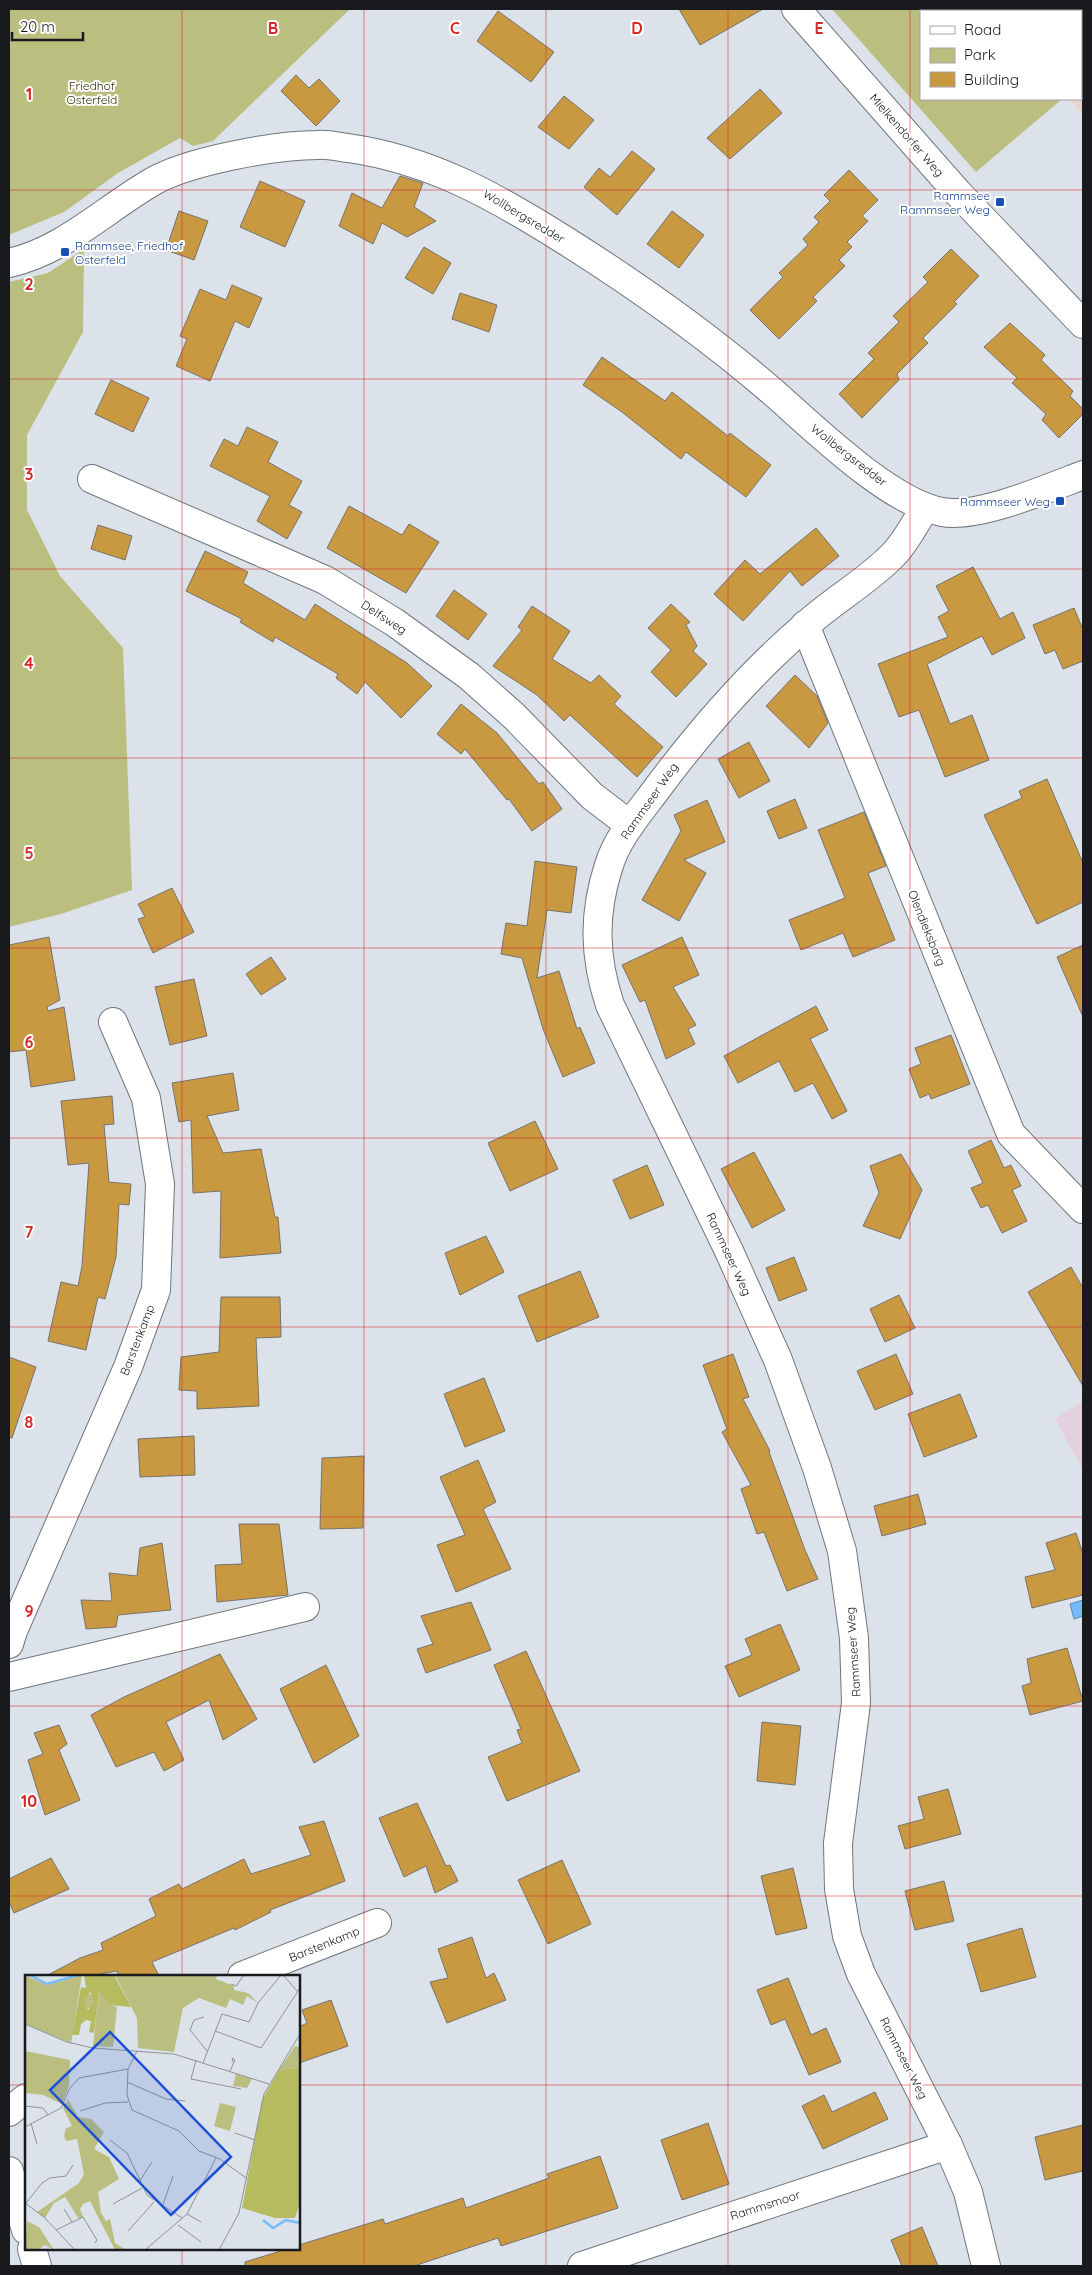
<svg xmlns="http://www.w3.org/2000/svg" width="1092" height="2275" font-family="Quicksand,sans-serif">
	<rect width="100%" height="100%" fill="#dbe2e9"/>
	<path fill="#ead1c9" d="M 1083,81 L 1083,114 L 1070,99 L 1081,99 L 1081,83 Z"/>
	<path fill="#e5d0df" d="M 1083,1401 L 1083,1470 L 1055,1419 Z"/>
	<g fill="#babf7f">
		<path d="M 9,9 L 350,9 L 213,141 L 193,146 L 180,138 L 118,173 L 64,212 L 9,235 Z"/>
		<path d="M 832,9 L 1083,9 L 1083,81 L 1081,83 L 1081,11 L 921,11 L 921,99 L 1062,99 L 976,172 Z"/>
		<path d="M 84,249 L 83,332 L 27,435 L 27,510 L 60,576 L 123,648 L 132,890 L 61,914 L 9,927 L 9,282 L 48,273 Z"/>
	</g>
	<path fill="#76bcfd" stroke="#5a8bba" d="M 1083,1600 L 1083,1616 L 1074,1619 L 1070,1604 Z"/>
	<g fill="#c99942" stroke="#77726b">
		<path d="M 679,9 L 763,9 L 700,45 Z"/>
		<path d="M 498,11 L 554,52 L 531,82 L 477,41 Z"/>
		<path d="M 296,75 L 309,88 L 319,79 L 340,101 L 316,126 L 281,91 Z"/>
		<path d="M 760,89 L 782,113 L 730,159 L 707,138 Z"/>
		<path d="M 564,96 L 594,120 L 569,149 L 538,127 Z"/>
		<path d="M 632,151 L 655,169 L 617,215 L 584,187 L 599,168 L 610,177 Z"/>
		<path d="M 849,170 L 878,200 L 862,216 L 868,221 L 847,242 L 852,247 L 839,260 L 845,266 L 813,297 L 817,301 L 779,339 L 750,310 L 783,277 L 779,273 L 808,245 L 803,239 L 819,222 L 814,217 L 830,201 L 824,195 Z"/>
		<path d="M 400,176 L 423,183 L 414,207 L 436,221 L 407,237 L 382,223 L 373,244 L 339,226 L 352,193 L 382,208 Z"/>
		<path d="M 260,181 L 305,201 L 285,247 L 240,227 Z"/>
		<path d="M 179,211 L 208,221 L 194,260 L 166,250 Z"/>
		<path d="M 672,211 L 704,235 L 679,268 L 647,244 Z"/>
		<path d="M 424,247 L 451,263 L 433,294 L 405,278 Z"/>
		<path d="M 951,249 L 979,276 L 954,302 L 957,304 L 923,338 L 928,343 L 897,374 L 899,380 L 862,418 L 839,394 L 874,359 L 868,353 L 899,322 L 893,316 L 928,282 L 923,277 Z"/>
		<path d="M 232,285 L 262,298 L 249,328 L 235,321 L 210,381 L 176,366 L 187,339 L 180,336 L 200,289 L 226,300 Z"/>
		<path d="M 460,293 L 497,305 L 489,332 L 452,319 Z"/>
		<path d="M 1010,323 L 1045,355 L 1041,360 L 1073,391 L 1070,396 L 1083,409 L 1083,414 L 1059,438 L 1042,420 L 1046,414 L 1012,383 L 1017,378 L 984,347 Z"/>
		<path d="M 602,357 L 665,401 L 672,392 L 728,436 L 730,433 L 771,465 L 746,497 L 686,452 L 681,459 L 622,412 L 583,385 Z"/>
		<path d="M 111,380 L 149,398 L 133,432 L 95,414 Z"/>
		<path d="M 247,427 L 278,442 L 268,462 L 302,481 L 289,505 L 302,512 L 287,539 L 257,521 L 270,496 L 210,466 L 224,439 L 238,446 Z"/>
		<path d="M 349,506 L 402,535 L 409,524 L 439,542 L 406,593 L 327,548 Z"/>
		<path d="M 98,525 L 132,536 L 125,560 L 91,549 Z"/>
		<path d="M 816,528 L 839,556 L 802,586 L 790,571 L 743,621 L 714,594 L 745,560 L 760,574 Z"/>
		<path d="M 205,551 L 248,572 L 243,583 L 305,620 L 315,604 L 407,663 L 432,686 L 401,718 L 365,682 L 357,694 L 336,678 L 338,674 L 275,637 L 273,642 L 240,622 L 242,619 L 186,591 Z"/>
		<path d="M 973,567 L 1000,619 L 1013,612 L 1025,638 L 992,655 L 982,636 L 927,664 L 950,724 L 972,715 L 989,760 L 945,777 L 919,710 L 899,717 L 878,664 L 948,637 L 938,617 L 949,611 L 936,586 Z"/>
		<path d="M 454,590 L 487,614 L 468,640 L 436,616 Z"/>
		<path d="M 671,604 L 690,622 L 686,625 L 697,646 L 693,651 L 707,664 L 676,697 L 651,672 L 671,650 L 648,628 Z"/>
		<path d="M 532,606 L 570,631 L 552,659 L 591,683 L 599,675 L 621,696 L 614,704 L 663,747 L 637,777 L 570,715 L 564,721 L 537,695 L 493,666 L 522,630 L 518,627 Z"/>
		<path d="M 1074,608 L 1083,630 L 1083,661 L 1063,669 L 1055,650 L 1045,654 L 1033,625 Z"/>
		<path d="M 795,675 L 817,696 L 828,723 L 809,748 L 766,706 Z"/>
		<path d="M 461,704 L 497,733 L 539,784 L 543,782 L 562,809 L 532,831 L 509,799 L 507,800 L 465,749 L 461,754 L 437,734 Z"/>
		<path d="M 749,742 L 770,781 L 739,798 L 718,759 Z"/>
		<path d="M 1047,779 L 1083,863 L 1083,902 L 1037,924 L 984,815 L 1022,798 L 1019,791 Z"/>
		<path d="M 795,799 L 807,828 L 779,839 L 767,811 Z"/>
		<path d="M 707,800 L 725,842 L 684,860 L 706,873 L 679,921 L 642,900 L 681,831 L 674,815 Z"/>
		<path d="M 864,812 L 886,866 L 868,873 L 895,940 L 853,957 L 843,933 L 801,950 L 789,920 L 845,898 L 818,830 Z"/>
		<path d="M 535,861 L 577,867 L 571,913 L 547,910 L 537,978 L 559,971 L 577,1029 L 580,1027 L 595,1063 L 563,1077 L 543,1029 L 522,958 L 501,954 L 506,923 L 527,926 Z"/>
		<path d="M 172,888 L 194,932 L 153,953 L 138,919 L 145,917 L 138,904 Z"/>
		<path d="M 49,937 L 60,1000 L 47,1007 L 48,1011 L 64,1007 L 75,1080 L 31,1087 L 26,1050 L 9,1052 L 9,945 Z"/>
		<path d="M 682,937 L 699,975 L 673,987 L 696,1025 L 688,1029 L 695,1044 L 666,1059 L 645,1000 L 640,1002 L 622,965 Z"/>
		<path d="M 1083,945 L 1083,1017 L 1057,957 Z"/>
		<path d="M 271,957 L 286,979 L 261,995 L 246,974 Z"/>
		<path d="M 194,979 L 207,1036 L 170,1045 L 155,987 Z"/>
		<path d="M 816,1006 L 828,1030 L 810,1039 L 847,1111 L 832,1119 L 813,1083 L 795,1092 L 779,1061 L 738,1083 L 724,1056 Z"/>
		<path d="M 951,1035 L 970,1084 L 931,1099 L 929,1094 L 920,1098 L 909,1069 L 921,1064 L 915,1048 Z"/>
		<path d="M 233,1073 L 239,1110 L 207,1116 L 223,1153 L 261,1149 L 275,1217 L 278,1217 L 281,1253 L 220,1258 L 221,1191 L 193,1193 L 191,1120 L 179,1122 L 172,1083 Z"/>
		<path d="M 112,1096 L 114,1124 L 104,1125 L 109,1182 L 131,1184 L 129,1205 L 119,1204 L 116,1257 L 105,1299 L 98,1297 L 86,1350 L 48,1341 L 61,1282 L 78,1286 L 82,1266 L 89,1163 L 68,1165 L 61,1101 Z"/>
		<path d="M 535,1121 L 558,1169 L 510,1191 L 488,1143 Z"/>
		<path d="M 991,1140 L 1004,1168 L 1011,1165 L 1021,1186 L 1012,1190 L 1027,1221 L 1002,1233 L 988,1205 L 981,1208 L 971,1188 L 983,1183 L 968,1151 Z"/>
		<path d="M 754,1152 L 785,1210 L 752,1228 L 721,1169 Z"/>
		<path d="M 901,1154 L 922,1190 L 900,1239 L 863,1226 L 879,1193 L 870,1166 Z"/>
		<path d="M 647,1165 L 664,1205 L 630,1219 L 613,1180 Z"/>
		<path d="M 486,1236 L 504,1272 L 460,1295 L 445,1253 Z"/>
		<path d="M 794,1257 L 807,1290 L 779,1301 L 766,1268 Z"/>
		<path d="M 1071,1267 L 1083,1288 L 1083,1386 L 1028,1292 Z"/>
		<path d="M 580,1271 L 599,1317 L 537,1342 L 518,1296 Z"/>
		<path d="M 899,1295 L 915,1328 L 885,1342 L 870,1309 Z"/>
		<path d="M 221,1297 L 280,1297 L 281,1337 L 256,1338 L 259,1406 L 197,1409 L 197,1391 L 179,1390 L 181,1357 L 219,1352 Z"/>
		<path d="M 733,1354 L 749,1397 L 743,1399 L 770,1451 L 769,1452 L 805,1550 L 818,1579 L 787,1591 L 764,1532 L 757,1534 L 741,1489 L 751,1485 L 722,1432 L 727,1429 L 703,1365 Z"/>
		<path d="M 896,1354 L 913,1394 L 875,1410 L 857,1371 Z"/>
		<path d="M 9,1357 L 36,1367 L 12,1438 L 9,1437 Z"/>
		<path d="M 484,1378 L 505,1431 L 465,1447 L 444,1394 Z"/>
		<path d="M 960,1394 L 977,1437 L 924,1457 L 908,1414 Z"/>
		<path d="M 194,1436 L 195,1475 L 140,1477 L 138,1439 Z"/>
		<path d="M 364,1456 L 363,1528 L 320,1529 L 322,1458 Z"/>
		<path d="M 478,1460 L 496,1502 L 483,1509 L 511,1569 L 456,1592 L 437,1545 L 465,1535 L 440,1477 Z"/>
		<path d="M 918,1494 L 926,1524 L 882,1536 L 874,1506 Z"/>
		<path d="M 239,1524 L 279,1524 L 288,1595 L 217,1602 L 215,1565 L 242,1564 Z"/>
		<path d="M 1076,1533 L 1083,1554 L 1083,1595 L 1032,1608 L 1025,1577 L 1055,1570 L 1046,1543 Z"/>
		<path d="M 162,1543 L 171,1610 L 118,1615 L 116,1627 L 86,1629 L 81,1600 L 112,1601 L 109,1573 L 137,1576 L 140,1548 Z"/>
		<path d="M 471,1602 L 491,1650 L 426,1673 L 417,1649 L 433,1644 L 421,1616 Z"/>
		<path d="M 780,1624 L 800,1670 L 739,1697 L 725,1666 L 752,1655 L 745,1639 Z"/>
		<path d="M 1067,1648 L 1083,1701 L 1030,1715 L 1022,1686 L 1031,1683 L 1027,1659 Z"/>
		<path d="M 526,1651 L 580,1771 L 507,1801 L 488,1757 L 522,1743 L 517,1730 L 521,1729 L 494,1665 Z"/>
		<path d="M 220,1654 L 257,1719 L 223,1740 L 209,1700 L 166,1722 L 184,1760 L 164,1771 L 154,1752 L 116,1767 L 91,1715 L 124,1697 Z"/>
		<path d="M 326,1665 L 359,1736 L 314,1763 L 280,1689 Z"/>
		<path d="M 762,1722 L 801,1726 L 795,1785 L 757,1781 Z"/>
		<path d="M 59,1725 L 67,1744 L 59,1750 L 80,1800 L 45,1815 L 28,1760 L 43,1754 L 34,1733 Z"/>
		<path d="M 948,1789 L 961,1834 L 905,1849 L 898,1826 L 924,1819 L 918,1797 Z"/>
		<path d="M 417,1803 L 446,1866 L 450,1865 L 458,1881 L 435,1893 L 426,1866 L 404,1877 L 379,1818 Z"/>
		<path d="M 324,1821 L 345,1881 L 270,1910 L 271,1912 L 235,1930 L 234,1928 L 152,1962 L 159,1976 L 119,1976 L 117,1971 L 90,1976 L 46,1976 L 80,1958 L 103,1950 L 101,1943 L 156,1916 L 149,1899 L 179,1884 L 182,1889 L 244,1859 L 251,1874 L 311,1855 L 299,1827 Z"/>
		<path d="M 51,1858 L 69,1889 L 14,1913 L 9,1902 L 9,1879 Z"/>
		<path d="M 562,1860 L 591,1924 L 548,1944 L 518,1880 Z"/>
		<path d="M 793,1868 L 807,1928 L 776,1935 L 761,1876 Z"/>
		<path d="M 944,1881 L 954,1921 L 915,1930 L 905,1891 Z"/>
		<path d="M 1022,1928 L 1036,1977 L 981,1992 L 967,1944 Z"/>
		<path d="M 472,1937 L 486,1978 L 494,1973 L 506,2000 L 447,2023 L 430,1982 L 448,1978 L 438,1949 Z"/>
		<path d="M 788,1978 L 811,2035 L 826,2028 L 841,2062 L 809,2075 L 785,2019 L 771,2025 L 757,1990 Z"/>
		<path d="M 331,2000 L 348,2046 L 299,2063 L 299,2027 L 307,2023 L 302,2010 Z"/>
		<path d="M 875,2092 L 888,2119 L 823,2149 L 802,2106 L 824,2095 L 832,2112 Z"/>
		<path d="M 708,2123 L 729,2184 L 682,2200 L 661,2140 Z"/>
		<path d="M 1083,2125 L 1083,2171 L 1045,2180 L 1035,2137 Z"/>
		<path d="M 600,2156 L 618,2208 L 501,2246 L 498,2238 L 414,2266 L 245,2266 L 245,2262 L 287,2249 L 299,2249 L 299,2245 L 383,2219 L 385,2224 L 463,2198 L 466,2208 L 549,2178 L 547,2174 Z"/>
		<path d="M 922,2227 L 938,2266 L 902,2266 L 891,2240 Z"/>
	</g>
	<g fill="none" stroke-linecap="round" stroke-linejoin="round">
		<defs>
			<g id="street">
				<path d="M 9,263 C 63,251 104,210 152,182 C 188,161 275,145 318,145 C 328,144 339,147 348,148 C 432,160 496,197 566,241 C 639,287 708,336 774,393 C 815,429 889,502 942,512 C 977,519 1049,488 1083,475"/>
				<path d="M 92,479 L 325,580 L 394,622 L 469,676 L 514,716 L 592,796 L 630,825"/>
				<path d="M 925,508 C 915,523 906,542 893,555 C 868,581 832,601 805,626 C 747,676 698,733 653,794 C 637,815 617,839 609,865 C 593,914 594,957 610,1005 L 729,1251 L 778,1360 L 817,1468 L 842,1551 L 854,1638 L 856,1703 L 838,1843 L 839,1889 L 847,1936 L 861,1974 L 948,2145 L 968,2192 L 986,2266"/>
				<path d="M 805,625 L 1011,1134 L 1083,1209"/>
				<path d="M 9,1644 L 13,1631 L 128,1367 L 156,1290 L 160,1184 L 146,1098 L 113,1022"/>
				<path d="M 9,1677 L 305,1607"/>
				<path d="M 242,1976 L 377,1923"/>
				<path d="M 9,2112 L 26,2098"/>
				<path d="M 9,2171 L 26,2230"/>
				<path d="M 32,2249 L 37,2266"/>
				<path d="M 582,2266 L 948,2145"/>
			</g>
			<path id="secondary" d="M 796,9 L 958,193 L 1083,324"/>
		</defs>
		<use href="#street" stroke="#70767c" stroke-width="30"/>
		<use href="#secondary" stroke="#70767c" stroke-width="30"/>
		<use href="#street" stroke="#fff" stroke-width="28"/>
		<use href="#secondary" stroke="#fff" stroke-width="28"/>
	</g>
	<path fill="none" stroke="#d62828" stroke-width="1" stroke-opacity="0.55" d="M 182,9 L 182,1976M 364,9 L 364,2266M 546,9 L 546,2266M 728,9 L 728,2266M 910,9 L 910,2266M 9,190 L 1083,190M 9,379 L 1083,379M 9,569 L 1083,569M 9,758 L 1083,758M 9,948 L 1083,948M 9,1138 L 1083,1138M 9,1327 L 1083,1327M 9,1517 L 1083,1517M 9,1706 L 1083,1706M 9,1896 L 1083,1896M 9,2085 L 26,2085M 299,2085 L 1083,2085M 182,2249 L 182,2266"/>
	<g fill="#1a4fb4" stroke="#fff" stroke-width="2">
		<rect x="995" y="197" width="10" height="10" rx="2.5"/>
		<rect x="60" y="247" width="10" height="10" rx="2.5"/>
		<rect x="1055" y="496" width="10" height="10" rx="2.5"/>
	</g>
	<g text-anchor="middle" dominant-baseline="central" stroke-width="4" stroke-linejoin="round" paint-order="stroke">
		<g font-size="12" fill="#2e3007" stroke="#fff">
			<text x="92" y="85">Friedhof<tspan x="92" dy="14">Osterfeld</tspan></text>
		</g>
		<g font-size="12" fill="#181a1d" stroke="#fff">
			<text transform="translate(907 135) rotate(49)">Mielkendorfer Weg</text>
			<text transform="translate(524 216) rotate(31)">Wollbergsredder</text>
			<text transform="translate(849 455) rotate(38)">Wollbergsredder</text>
			<text transform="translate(384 617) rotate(33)">Delfsweg</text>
			<text transform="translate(649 801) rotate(-55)">Rammseer Weg</text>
			<text transform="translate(927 928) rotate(68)">Olendieksbarg</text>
			<text transform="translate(729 1254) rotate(65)">Rammseer Weg</text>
			<text transform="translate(137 1340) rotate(-69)">Barstenkamp</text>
			<text transform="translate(853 1652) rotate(-94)">Rammseer Weg</text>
			<text transform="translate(324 1944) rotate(-22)">Barstenkamp</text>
			<text transform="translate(904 2058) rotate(63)">Rammseer Weg</text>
			<text transform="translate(765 2205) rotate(-18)">Rammsmoor</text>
		</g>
		<g font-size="12" fill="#164399" stroke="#fff" text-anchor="end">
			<text x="990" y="195">Rammsee<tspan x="990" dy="14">Rammseer Weg</tspan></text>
			<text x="75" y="245" text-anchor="start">Rammsee, Friedhof<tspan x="75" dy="14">Osterfeld</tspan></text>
			<text x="1050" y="501">Rammseer Weg</text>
		</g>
	</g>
	<g transform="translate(25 1975)">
		<rect width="275" height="275" fill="#dbe2e9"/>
		<path d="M 0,0 L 22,10 L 57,0 L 46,68 L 0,49 ZM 90,0 L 192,0 L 191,4 L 209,11 L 209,15 L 223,18 L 233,28 L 222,21 L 218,30 L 205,24 L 201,33 L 174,23 L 158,33 L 149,77 L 113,73 L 112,43 ZM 74,17 L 85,30 L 92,32 L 88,72 L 68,71 ZM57 26a7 7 0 1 1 14 0a7 7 0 1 1-14 0ZM 270,71 L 275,72 L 275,93 L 254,95 ZM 0,76 L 45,85 L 44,111 L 37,129 L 18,120 L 0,118 ZM 211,99 L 227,104 L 222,113 L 208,111 ZM 43,124 L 53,142 L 66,144 L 79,157 L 69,174 L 84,182 L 94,204 L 73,217 L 76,238 L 81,246 L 85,244 L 90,268 L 101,275 L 90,275 L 65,226 L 58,229 L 55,234 L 58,242 L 54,244 L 40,222 L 29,228 L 20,243 L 12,237 L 54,208 L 59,199 L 52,164 L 41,166 L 39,161 L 41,153 L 47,151 L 38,133 ZM 195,128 L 211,132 L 205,156 L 189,151 ZM 2,246 L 14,252 L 29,275 L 20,270 L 13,275 L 0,275 Z" fill="#babf7f"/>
		<path d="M 59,0 L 89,0 L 106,32 L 85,30 L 74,17 L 69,58 L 64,57 L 66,46 L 61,45 L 56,49 L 54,60 L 47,60 L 56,12 L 61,13 ZM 65,17 L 70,26 L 63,35 L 59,25 ZM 275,93 L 275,228 L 270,243 L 250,243 L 217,233 L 237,125 L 254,95 Z" fill="#b5bb5e" fill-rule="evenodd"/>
		<path fill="none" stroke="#76bcfd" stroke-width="2.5" d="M 5,0 L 22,9 L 53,0M 238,245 L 248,253 L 261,245 L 275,248"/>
		<path fill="none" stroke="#8d9297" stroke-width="1" d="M 258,0 L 273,17M 206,9 L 211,11 L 219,0M 179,42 L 169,45 L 165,55 L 182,76M 0,49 L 42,67 L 68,73 L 149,79 L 244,109M 190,56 L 236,73 L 275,13M 112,76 L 103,94 L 102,120 L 107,135 L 154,156 L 174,176 L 195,184 L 221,203M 171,85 L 166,104 L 216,114M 178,88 L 197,39 L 224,47 L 233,28 L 256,0M 205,96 L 210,85 L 207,83 L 208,87M 102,107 L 141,124 L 160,126M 0,131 L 18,133 L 23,140M 55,136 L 80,128 L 103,127M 6,148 L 12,169M 0,152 L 36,133 L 45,113 L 54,103 L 103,94M 210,158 L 230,165M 85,165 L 102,178 L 122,220 L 157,243M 114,207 L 127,187M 0,228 L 19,242 L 50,275M 1,228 L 17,208 L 25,203 L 41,201 L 48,190M 88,229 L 117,213M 137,232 L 148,201M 39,234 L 47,247M 162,239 L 176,247M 153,250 L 176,267M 31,255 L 58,242 L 72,265 L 70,268M 103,256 L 129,227M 120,275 L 162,239 L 191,183M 194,275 L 214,238 L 239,119 L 275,59"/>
		<path fill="#1d4ed8" fill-opacity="0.15" stroke="#1d4ed8" stroke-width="2.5" d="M 85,57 L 206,182 L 146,240 L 25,115 Z"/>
		<rect width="275" height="275" fill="none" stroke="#181a1d" stroke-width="2.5"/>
	</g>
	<g font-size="16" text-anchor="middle" font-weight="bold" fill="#d62828" stroke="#fff" stroke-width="4" stroke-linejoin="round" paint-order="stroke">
		<text x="273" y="34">B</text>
		<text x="455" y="34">C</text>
		<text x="637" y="34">D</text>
		<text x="819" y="34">E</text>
		<text x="29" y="100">1</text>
		<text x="29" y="290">2</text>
		<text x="29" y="480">3</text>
		<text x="29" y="669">4</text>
		<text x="29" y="859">5</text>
		<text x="29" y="1048">6</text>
		<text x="29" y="1238">7</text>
		<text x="29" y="1428">8</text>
		<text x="29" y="1617">9</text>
		<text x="29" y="1807">10</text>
	</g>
	<rect width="1092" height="2275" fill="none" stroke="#181a1d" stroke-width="20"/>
	<rect x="920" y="10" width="162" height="90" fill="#ffffff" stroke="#a3a3a5"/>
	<rect x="930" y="26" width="25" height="8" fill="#ffffff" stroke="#a3a3a5"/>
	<text x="964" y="35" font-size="15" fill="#181a1d">Road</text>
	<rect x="930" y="48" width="25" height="15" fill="#babf7f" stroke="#a3a3a5"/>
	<text x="964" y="60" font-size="15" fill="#181a1d">Park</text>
	<rect x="930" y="72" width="25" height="15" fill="#c99942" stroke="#a3a3a5"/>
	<text x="964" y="85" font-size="15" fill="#181a1d">Building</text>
	<path d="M12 32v8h71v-8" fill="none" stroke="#181a1d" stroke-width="2.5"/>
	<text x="20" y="32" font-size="15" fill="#181a1d" stroke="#ffffff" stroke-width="4" paint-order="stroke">20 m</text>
</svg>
